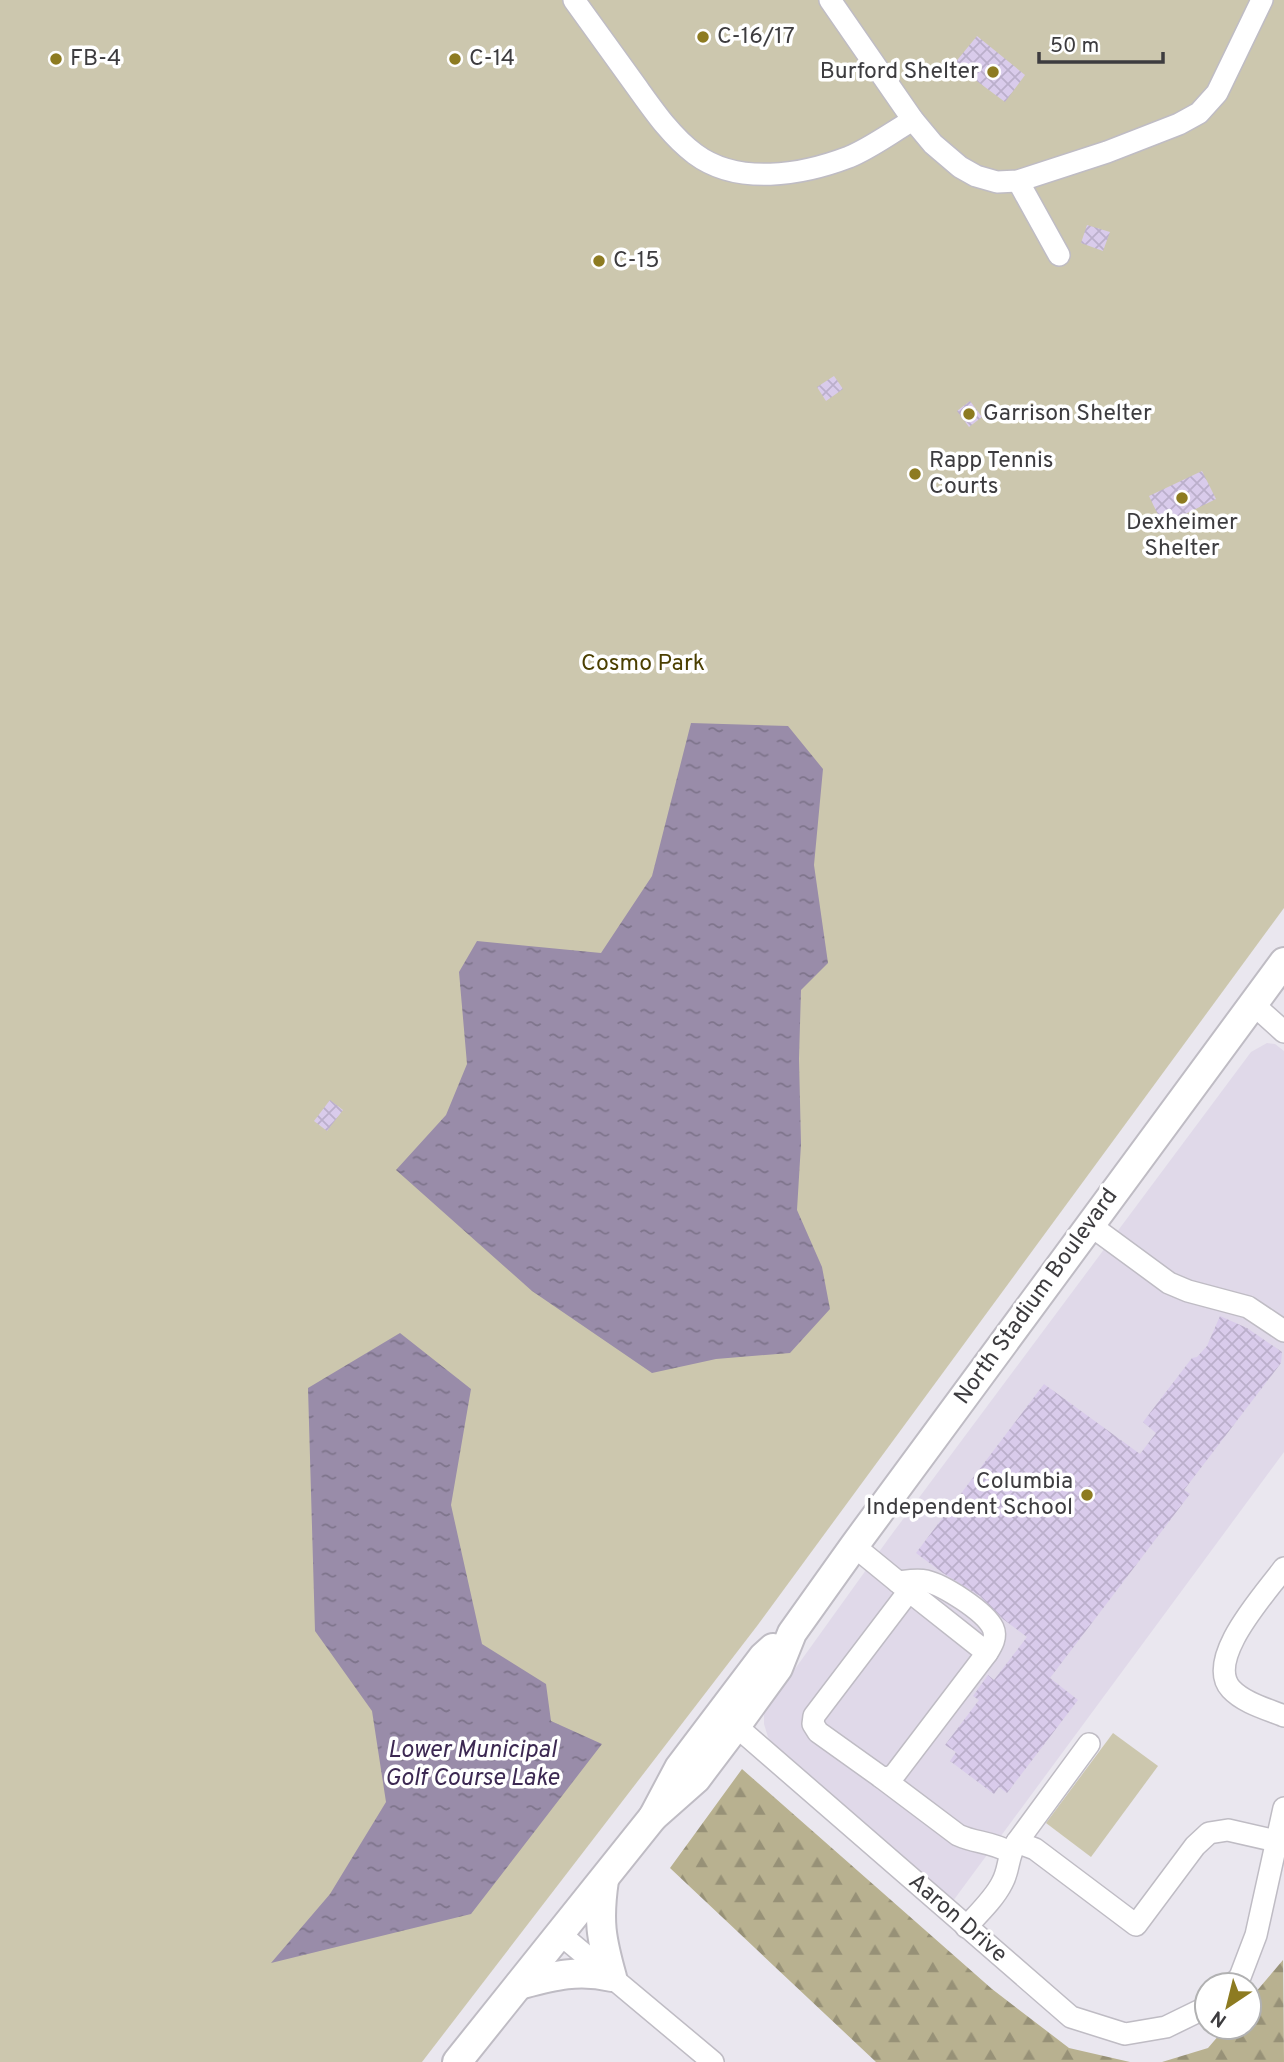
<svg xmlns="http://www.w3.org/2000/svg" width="1284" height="2062" font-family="Overpass,sans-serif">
	<defs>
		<pattern id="forest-firs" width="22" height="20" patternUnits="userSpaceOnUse" patternTransform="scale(1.75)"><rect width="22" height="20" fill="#b8b190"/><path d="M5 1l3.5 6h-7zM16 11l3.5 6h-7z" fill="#979177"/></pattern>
		<pattern id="water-ripples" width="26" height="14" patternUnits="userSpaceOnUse" patternTransform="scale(1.75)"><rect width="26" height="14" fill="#998ca9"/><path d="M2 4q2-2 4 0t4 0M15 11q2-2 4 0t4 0" fill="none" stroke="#7e748b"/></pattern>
		<pattern id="building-cross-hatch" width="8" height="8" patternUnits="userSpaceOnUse" patternTransform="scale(1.75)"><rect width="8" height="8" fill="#d9cbeb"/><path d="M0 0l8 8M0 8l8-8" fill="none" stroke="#bbafcb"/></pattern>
	</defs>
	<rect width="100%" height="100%" fill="#eae7ef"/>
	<path fill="#e0d9e9" d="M 1267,1043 L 1275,1044 L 1284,1051 L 1284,1452 L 953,1901 L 776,1747 L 768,1737 L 764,1724 L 764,1712 L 889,1538 L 1251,1052 Z"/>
	<g fill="url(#forest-firs)">
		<path d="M 742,1769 L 992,1989 L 1069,2048 L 1130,2062 L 876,2062 L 670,1868 Z"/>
		<path d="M 1283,1960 L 1284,2062 L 1162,2062 L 1208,2048 L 1226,2027 L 1249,2027 L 1249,2000 Z"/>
	</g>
	<g fill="#ccc7ae">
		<path d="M 0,0 L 1284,0 L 1284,908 L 757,1626 L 422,2062 L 0,2062 Z"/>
		<path d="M 1113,1733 L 1158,1766 L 1091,1857 L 1046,1823 Z"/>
	</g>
	<g fill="url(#water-ripples)">
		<path d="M 691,723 L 788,726 L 823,769 L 814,865 L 828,963 L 801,990 L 799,1059 L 801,1144 L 797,1210 L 822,1267 L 830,1309 L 790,1353 L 716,1359 L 652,1373 L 532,1291 L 396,1170 L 446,1115 L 467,1064 L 459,972 L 477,941 L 601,953 L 652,876 Z"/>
		<path d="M 400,1333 L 471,1389 L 451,1505 L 482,1644 L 546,1684 L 551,1721 L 602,1744 L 471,1914 L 271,1963 L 330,1894 L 386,1802 L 372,1711 L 315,1631 L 308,1388 Z"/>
	</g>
	<g fill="url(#building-cross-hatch)">
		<path d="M 977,36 L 1025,75 L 1005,102 L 954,64 Z"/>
		<path d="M 1087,225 L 1110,232 L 1103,251 L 1081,243 Z"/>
		<path d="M 834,376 L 843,389 L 826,401 L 817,387 Z"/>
		<path d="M 970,401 L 982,417 L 969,427 L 957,411 Z"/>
		<path d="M 1202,471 L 1216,499 L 1163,525 L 1149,496 Z"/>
		<path d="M 330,1100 L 343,1110 L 327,1131 L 314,1121 Z"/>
		<path d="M 1220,1316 L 1247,1328 L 1282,1352 L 1281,1363 L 1184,1490 L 1190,1494 L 1050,1678 L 1078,1700 L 1007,1793 L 999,1787 L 994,1794 L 950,1761 L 956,1752 L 945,1745 L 979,1700 L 973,1696 L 988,1675 L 994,1680 L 1027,1637 L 1003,1619 L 980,1596 L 943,1573 L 916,1553 L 1044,1384 L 1140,1454 L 1156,1433 L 1143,1422 L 1192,1358 L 1197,1357 L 1207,1346 Z"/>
	</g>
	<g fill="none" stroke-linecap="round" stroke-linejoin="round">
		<defs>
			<g id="minor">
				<path d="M 574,0 C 595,29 615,57 636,86 C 654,111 671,136 695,154 C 738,186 802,175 849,157 C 871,148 892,132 913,120"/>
				<path d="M 830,0 L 913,120 L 933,144 L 960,167 L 976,176 L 997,182 L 1018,181 L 1107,152 L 1179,124 L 1199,113 L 1217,93 L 1262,0"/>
				<path d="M 1018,181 L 1059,255"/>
				<path d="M 1253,1004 L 1284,1032"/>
				<path d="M 1090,1225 L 1169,1283 L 1188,1291 L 1248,1307 L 1284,1331"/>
				<path d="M 854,1546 L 909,1591 L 981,1648 L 987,1653 L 895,1774 L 889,1778 L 881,1777 L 818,1732 L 813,1724 L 814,1716 L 909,1591"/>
				<path d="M 1284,1568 C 1266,1593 1204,1659 1231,1689 C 1244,1703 1267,1709 1284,1716"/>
				<path d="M 898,1582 C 907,1581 917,1579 926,1581 C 943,1585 985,1611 993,1628 C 997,1637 992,1645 987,1653"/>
				<path d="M 736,1726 L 1071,2017 L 1125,2034 L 1166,2027 L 1207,2007"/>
				<path d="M 881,1777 L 958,1835 C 975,1843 993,1842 1009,1852"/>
				<path d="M 1017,1842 L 1089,1744"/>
				<path d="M 966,1927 C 978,1914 994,1899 1002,1883 C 1010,1869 1007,1855 1017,1842 L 1035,1849 L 1136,1925 L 1195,1846 L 1209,1833 L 1228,1830 L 1276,1841"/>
				<path d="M 560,1934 L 713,2062"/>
				<path d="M 1232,1985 L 1240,1977 L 1256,1935 L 1284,1808"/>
			</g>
			<g id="major">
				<path d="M 653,1817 L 696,1779 L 736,1726 L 778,1668 L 792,1633 L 854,1546 L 1284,962"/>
				<path d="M 519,1985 C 553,1976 577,1969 612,1977 C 601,1938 598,1921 604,1880"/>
				<path d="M 457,2062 L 653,1817 L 679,1768 L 763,1657 L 773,1648"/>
			</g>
		</defs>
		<use href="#minor" stroke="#bfbcc4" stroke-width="24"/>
		<use href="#major" stroke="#bfbcc4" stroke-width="32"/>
		<use href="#minor" stroke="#fff" stroke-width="21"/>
		<use href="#major" stroke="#fff" stroke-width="28"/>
	</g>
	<g fill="#8d7b21" stroke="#fff" stroke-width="2.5">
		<circle cx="703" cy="37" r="7"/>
		<circle cx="56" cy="59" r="7"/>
		<circle cx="455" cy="59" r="7"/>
		<circle cx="993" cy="72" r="7"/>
		<circle cx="599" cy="261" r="7"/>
		<circle cx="969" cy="414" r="7"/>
		<circle cx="915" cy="474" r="7"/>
		<circle cx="1182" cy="498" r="7"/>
		<circle cx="1087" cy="1495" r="7"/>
	</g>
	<g text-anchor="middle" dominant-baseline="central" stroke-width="7" stroke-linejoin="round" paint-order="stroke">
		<g font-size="23" fill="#3d3c3f" stroke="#fff" text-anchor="start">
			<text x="717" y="37">C-16/17</text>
			<text x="70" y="59">FB-4</text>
			<text x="469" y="59">C-14</text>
			<text x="979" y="72" text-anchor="end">Burford Shelter</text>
			<text x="613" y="261">C-15</text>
			<text x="983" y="414">Garrison Shelter</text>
			<text x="929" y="461">Rapp Tennis<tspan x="929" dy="26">Courts</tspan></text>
			<text x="1182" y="523" text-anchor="middle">Dexheimer<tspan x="1182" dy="26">Shelter</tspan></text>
			<text x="1073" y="1482" text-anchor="end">Columbia<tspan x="1073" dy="26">Independent School</tspan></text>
		</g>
		<g font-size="23" fill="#4b3f01" stroke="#fff">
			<text x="643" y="664">Cosmo Park</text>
		</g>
		<g font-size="23" fill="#3d3c3f" stroke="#fff">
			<text transform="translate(1037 1297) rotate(-54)">North Stadium Boulevard</text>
			<text transform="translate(957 1919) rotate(41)">Aaron Drive</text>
		</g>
		<g font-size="24" font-style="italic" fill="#3c2852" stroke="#fff">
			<text x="472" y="1751">Lower Municipal<tspan x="472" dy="28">Golf Course Lake</tspan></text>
		</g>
	</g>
	<g transform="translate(1228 2006) rotate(215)"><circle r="33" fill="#ffffff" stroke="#b1b1b2" stroke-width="2"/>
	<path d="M0-5L12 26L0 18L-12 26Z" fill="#8d7b21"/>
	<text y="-10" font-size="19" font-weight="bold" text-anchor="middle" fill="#3d3c3f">N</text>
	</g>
	<path d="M1039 52v10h124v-10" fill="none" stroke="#3d3c3f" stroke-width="3.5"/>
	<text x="1050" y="52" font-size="21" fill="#3d3c3f" stroke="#ffffff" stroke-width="5" paint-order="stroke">50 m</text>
</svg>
